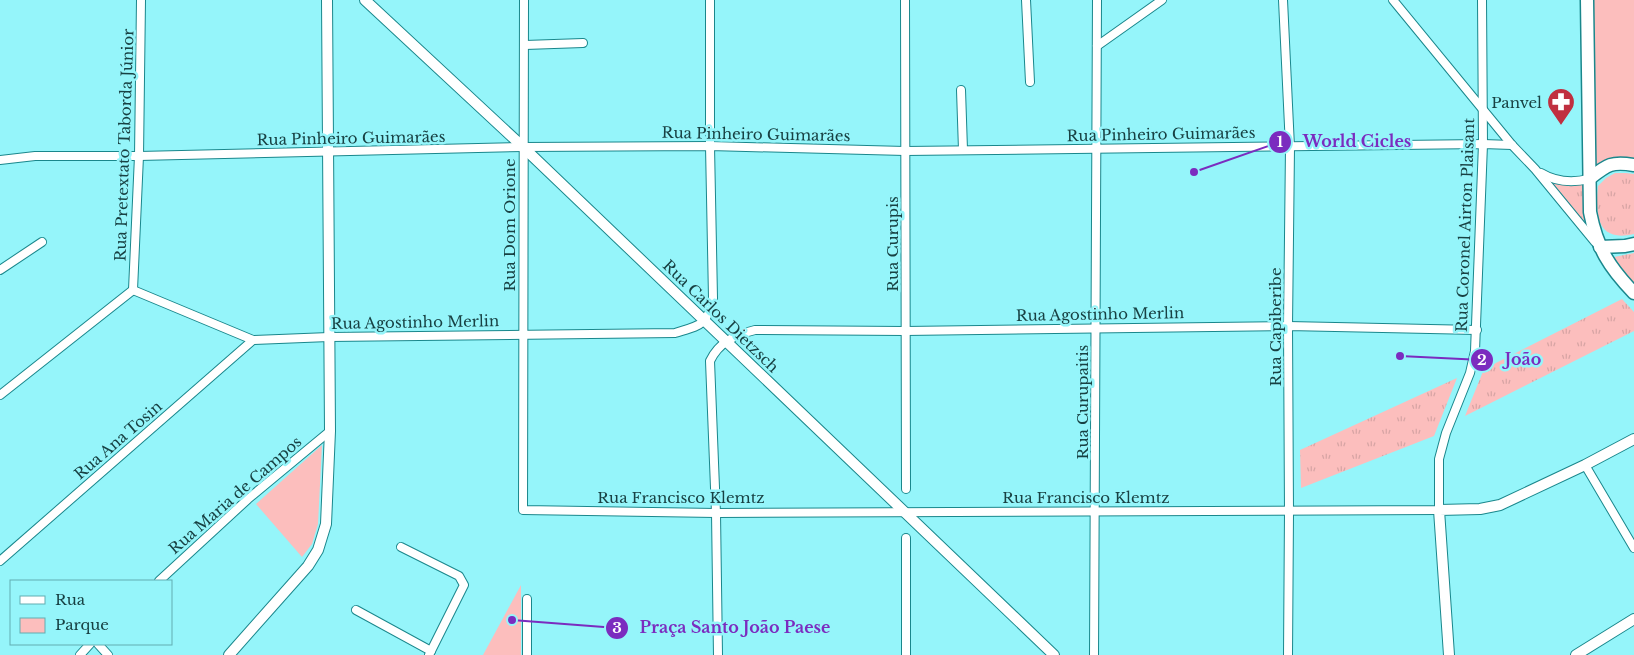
<svg xmlns="http://www.w3.org/2000/svg" width="1634" height="655" font-family="'Libre Baskerville',serif">
	<defs>
		<pattern id="grass-tufts" width="24" height="20" patternUnits="userSpaceOnUse" patternTransform="scale(1.25)"><rect width="24" height="20" fill="#fcbebd"/><path d="M3 7l-1-3M5 7V3M7 7l1-3M15 17l-1-3M17 17v-4M19 17l1-3" fill="none" stroke="#d7a4a4"/></pattern>
	</defs>
	<rect width="100%" height="100%" fill="#95f5fa"/>
	<g fill="url(#grass-tufts)">
		<path d="M 1615,173 L 1626,173 L 1634,174 L 1634,234 C 1596,243 1595,213 1598,186 L 1606,178 Z"/>
		<path d="M 1549,181 L 1567,185 L 1583,185 L 1584,223 Z"/>
		<path d="M 1634,253 L 1634,284 L 1626,275 L 1614,257 Z"/>
		<path d="M 1622,299 L 1634,312 L 1634,331 L 1465,416 L 1484,369 Z"/>
		<path d="M 1457,378 L 1434,436 L 1301,488 L 1300,450 Z"/>
	</g>
	<g fill="#fcbebd">
		<path d="M 1592,0 L 1634,0 L 1634,160 C 1620,155 1607,160 1596,168 Z"/>
		<path d="M 322,445 L 318,524 L 312,544 L 302,557 L 256,504 Z"/>
		<path d="M 521,585 L 521,655 L 483,655 Z"/>
	</g>
	<g fill="none" stroke-linecap="round" stroke-linejoin="round">
		<defs>
			<g id="minor">
				<path d="M 524,0 L 523,510 L 716,513 L 1439,510 L 1439,459 L 1446,433 L 1470,373 L 1475,351 L 1483,144 L 1482,0"/>
				<path d="M 905,0 L 906,489"/>
				<path d="M 1026,0 L 1030,82"/>
				<path d="M 1283,0 L 1290,147 L 1288,326 L 1289,512 L 1288,655"/>
				<path d="M 1393,0 L 1512,145 L 1535,169 L 1595,242"/>
				<path d="M 525,45 L 583,43"/>
				<path d="M 1097,46 L 1162,0"/>
				<path d="M 961,90 L 963,150"/>
				<path d="M 0,160 L 35,156 L 139,156 L 523,147 L 710,146 L 905,151 L 1483,144 L 1512,145"/>
				<path d="M 1541,173 C 1556,182 1572,183 1589,179"/>
				<path d="M 0,270 L 42,242"/>
				<path d="M 133,290 L 253,340 L 329,337 L 675,333 C 701,325 707,326 713,298 L 710,146 L 710,0"/>
				<path d="M 133,290 L 139,156 L 141,0"/>
				<path d="M 0,395 L 133,290"/>
				<path d="M 1585,465 L 1634,548"/>
				<path d="M 906,538 L 906,655"/>
				<path d="M 401,547 L 459,576 L 464,585 L 429,655"/>
				<path d="M 0,561 L 253,340"/>
				<path d="M 159,581 L 248,499 L 330,431"/>
				<path d="M 356,610 L 431,651"/>
				<path d="M 98,644 L 108,655"/>
				<path d="M 80,655 L 90,644"/>
				<path d="M 527,655 L 527,599"/>
				<path d="M 718,655 L 716,513 L 710,361 C 719,342 735,335 755,330 L 905,331 L 1288,326 L 1477,330"/>
				<path d="M 1094,655 L 1097,0"/>
			</g>
			<g id="tertiary">
				<path d="M 365,0 L 523,147 L 1054,655"/>
				<path d="M 229,655 L 308,566 L 318,550 L 326,524 L 330,431 L 327,0"/>
				<path d="M 1449,655 L 1439,510 L 1480,509 L 1500,505 L 1585,465 L 1634,439"/>
				<path d="M 1576,655 L 1634,619"/>
			</g>
			<g id="primary">
				<path d="M 1587,0 L 1590,212 C 1597,248 1609,267 1634,293"/>
				<path d="M 1589,179 C 1607,165 1611,161 1634,165"/>
				<path d="M 1600,247 L 1625,246 L 1634,244"/>
			</g>
		</defs>
		<use href="#minor" stroke="#1a878c" stroke-width="10"/>
		<use href="#tertiary" stroke="#1a878c" stroke-width="12"/>
		<use href="#primary" stroke="#1a878c" stroke-width="15"/>
		<use href="#minor" stroke="#fff" stroke-width="8"/>
		<use href="#tertiary" stroke="#fff" stroke-width="10"/>
		<use href="#primary" stroke="#fff" stroke-width="12"/>
	</g>
	<defs>
		<symbol id="pharmacy-pin" viewBox="-11 -11 22 30"><path d="M0 17L-7.5 6A9.5 9.5 0 1 1 7.5 6Z" fill="#c02f3f" stroke="#95f5fa"/><path d="M-2-6h4v4h4v4h-4v4h-4v-4h-4v-4h4Z" fill="#fff"/></symbol>
	</defs>
	<g fill-rule="evenodd">
		<use href="#pharmacy-pin" x="1545" y="86" width="32" height="43"/>
	</g>
	<g text-anchor="middle" dominant-baseline="central" stroke-width="5" stroke-linejoin="round" paint-order="stroke">
		<g font-size="15" fill="#184143" stroke="#95f5fa" text-anchor="end">
			<text x="1542" y="102">Panvel</text>
		</g>
		<g font-size="15" fill="#184143" stroke="#95f5fa">
			<text transform="translate(756 134) rotate(1)">Rua Pinheiro Guimarães</text>
			<text transform="translate(1161 134) rotate(-1)">Rua Pinheiro Guimarães</text>
			<text transform="translate(351 138) rotate(-1)">Rua Pinheiro Guimarães</text>
			<text transform="translate(124 145) rotate(-88)">Rua Pretextato Taborda Júnior</text>
			<text transform="translate(509 225) rotate(-90)">Rua Dom Orione</text>
			<text transform="translate(1465 225) rotate(-88)">Rua Coronel Airton Plaisant</text>
			<text transform="translate(892 244) rotate(-90)">Rua Curupis</text>
			<text transform="translate(1100 314) rotate(-1)">Rua Agostinho Merlin</text>
			<text transform="translate(721 316) rotate(44)">Rua Carlos Dietzsch</text>
			<text transform="translate(415 322) rotate(-1)">Rua Agostinho Merlin</text>
			<text transform="translate(1275 327) rotate(-90)">Rua Capiberibe</text>
			<text transform="translate(1082 402) rotate(-90)">Rua Curupaitis</text>
			<text transform="translate(118 440) rotate(-41)">Rua Ana Tosin</text>
			<text transform="translate(235 495) rotate(-41)">Rua Maria de Campos</text>
			<text x="681" y="497">Rua Francisco Klemtz</text>
			<text x="1086" y="497">Rua Francisco Klemtz</text>
		</g>
	</g>
	<path fill="none" stroke="#7b2cbf" stroke-width="2" d="M1194 172L1280 142M1400 356L1482 360M512 620L617 628"/>
	<g fill="#7b2cbf" stroke="#95f5fa" stroke-width="2">
		<circle cx="1194" cy="172" r="5"/>
		<circle cx="1400" cy="356" r="5"/>
		<circle cx="512" cy="620" r="5"/>
		<circle cx="1280" cy="142" r="12"/>
		<circle cx="1482" cy="360" r="12"/>
		<circle cx="617" cy="628" r="12"/>
	</g>
	<g font-size="15" text-anchor="middle" font-weight="bold" fill="#fff">
		<text x="1280" y="147">1</text>
		<text x="1482" y="365">2</text>
		<text x="617" y="633">3</text>
	</g>
	<g font-size="16" text-anchor="middle" font-weight="bold" fill="#7b2cbf" stroke="#95f5fa" stroke-width="5" stroke-linejoin="round" paint-order="stroke">
		<text x="1357" y="147">World Cicles</text>
		<text x="1523" y="365">João</text>
		<text x="735" y="633">Praça Santo João Paese</text>
	</g>
	<rect x="10" y="580" width="162" height="65" fill="#95f5fa" stroke="#63adb1"/>
	<rect x="20" y="596" width="25" height="8" fill="#ffffff" stroke="#63adb1"/>
	<text x="55" y="605" font-size="15" fill="#184143">Rua</text>
	<rect x="20" y="618" width="25" height="15" fill="#fcbebd" stroke="#63adb1"/>
	<text x="55" y="630" font-size="15" fill="#184143">Parque</text>
</svg>
